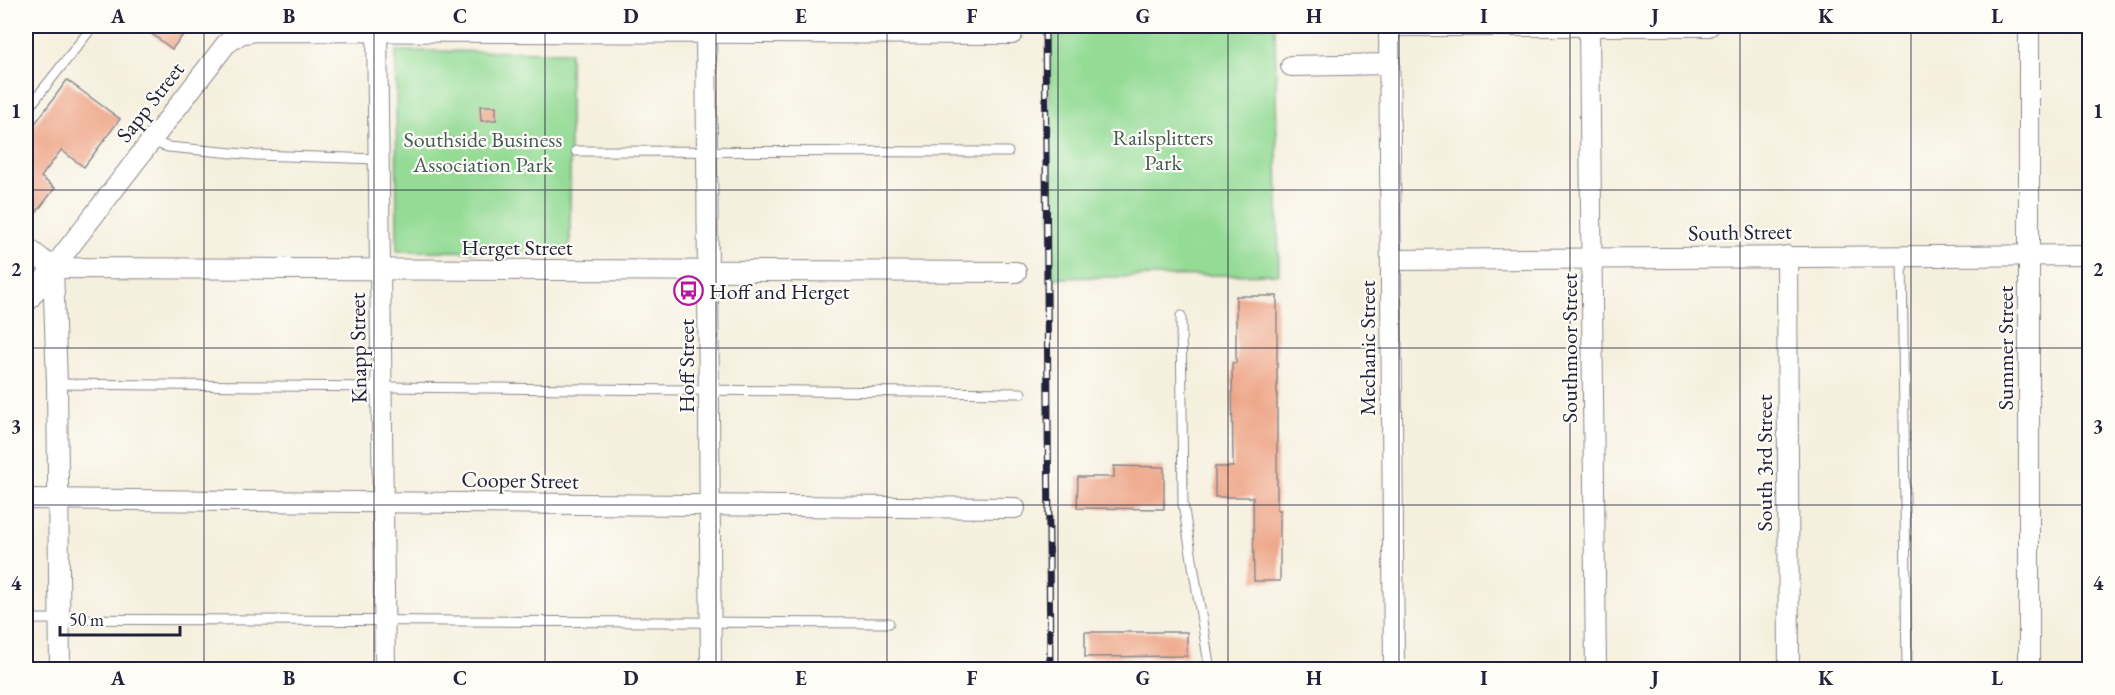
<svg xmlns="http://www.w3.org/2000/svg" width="2115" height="695" font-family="'EB Garamond',serif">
	<rect width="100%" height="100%" fill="#fdfcf7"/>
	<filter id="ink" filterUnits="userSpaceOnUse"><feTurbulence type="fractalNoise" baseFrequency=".0167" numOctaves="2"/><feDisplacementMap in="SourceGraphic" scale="12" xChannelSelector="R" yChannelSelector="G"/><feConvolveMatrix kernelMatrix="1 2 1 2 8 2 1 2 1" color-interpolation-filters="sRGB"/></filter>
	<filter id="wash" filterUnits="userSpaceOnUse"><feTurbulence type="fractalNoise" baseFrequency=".008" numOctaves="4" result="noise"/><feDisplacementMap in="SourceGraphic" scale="24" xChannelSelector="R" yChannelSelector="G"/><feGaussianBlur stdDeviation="1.35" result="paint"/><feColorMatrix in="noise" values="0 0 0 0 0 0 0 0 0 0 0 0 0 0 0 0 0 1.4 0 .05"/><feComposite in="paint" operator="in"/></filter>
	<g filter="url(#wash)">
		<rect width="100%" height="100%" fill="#f5efdd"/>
		<g fill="#94db95" stroke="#5b7e68" stroke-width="1.5">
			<path d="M 1049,26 L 1275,26 L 1279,274 L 1051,278 Z"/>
			<path d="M 396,51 L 570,52 L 570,252 L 397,251 Z"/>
		</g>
		<g id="blocks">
			<g fill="#eda081">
				<path d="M 141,26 L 190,26 L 172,49 Z"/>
				<path d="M 67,80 L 120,119 L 84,167 L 61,150 L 41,177 L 55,188 L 36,213 L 26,205 L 26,136 Z"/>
				<path d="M 480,106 L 496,106 L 496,120 L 481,121 Z"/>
				<path d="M 1236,296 L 1277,296 L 1277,510 L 1280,510 L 1280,581 L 1254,581 L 1253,497 L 1215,497 L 1215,467 L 1233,467 L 1232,363 L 1236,363 Z"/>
				<path d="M 1114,466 L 1164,467 L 1164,509 L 1077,508 L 1078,477 L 1114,477 Z"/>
				<path d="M 1085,632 L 1187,632 L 1187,656 L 1085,657 Z"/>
			</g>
		</g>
	</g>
	<g filter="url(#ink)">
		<use href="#blocks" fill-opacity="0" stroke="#8c888c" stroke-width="1.5"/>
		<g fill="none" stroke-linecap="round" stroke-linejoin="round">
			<defs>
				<g id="lane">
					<path d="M 26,111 L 93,26"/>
					<path d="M 150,141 L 168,147 L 255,155 L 379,159"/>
					<path d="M 576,151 L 1008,152"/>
					<path d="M 1902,256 L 1907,670"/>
					<path d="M 1181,316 L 1183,504 L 1210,670"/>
					<path d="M 57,384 L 1021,393"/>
					<path d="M 26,619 L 889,623"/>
				</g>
				<g id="street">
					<path d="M 377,26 L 385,670"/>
					<path d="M 706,26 L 711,670"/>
					<path d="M 1589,26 L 1596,670"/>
					<path d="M 2029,26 L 2029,670"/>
					<path d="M 1291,66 L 1388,64"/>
					<path d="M 26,247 L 53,268 L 1016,272"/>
					<path d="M 1787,256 L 1789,670"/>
					<path d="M 1391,260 L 2090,255"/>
					<path d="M 53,268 L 57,384 L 60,670"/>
					<path d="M 26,303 L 226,44 L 240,34 L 256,31 L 1012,34"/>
					<path d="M 26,499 L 1015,508"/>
					<path d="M 1394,670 L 1389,26 L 1709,26"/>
				</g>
			</defs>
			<use href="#lane" stroke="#8c888c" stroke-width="11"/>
			<use href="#street" stroke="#8c888c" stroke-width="22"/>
			<use href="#lane" stroke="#fff" stroke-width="9"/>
			<use href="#street" stroke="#fff" stroke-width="20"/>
			<defs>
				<path id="rail" d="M 1045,26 L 1050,670"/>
			</defs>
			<use href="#rail" stroke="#22223b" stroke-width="7"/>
			<use href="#rail" stroke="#fdfcf7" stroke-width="4.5" stroke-dasharray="14" stroke-linecap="butt"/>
		</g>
	</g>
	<path fill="none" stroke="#22223b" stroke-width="1.5" stroke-opacity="0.55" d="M 204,26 L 204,670M 374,26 L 374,670M 545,26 L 545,670M 716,26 L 716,670M 887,26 L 887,670M 1058,26 L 1058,670M 1228,26 L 1228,670M 1399,26 L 1399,670M 1570,26 L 1570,670M 1740,26 L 1740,670M 1911,26 L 1911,670M 26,190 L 2090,190M 26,348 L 2090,348M 26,505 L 2090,505"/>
	<defs>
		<symbol id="bus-ring" viewBox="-11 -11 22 22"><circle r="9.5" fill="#fdfcf7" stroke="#b5179e" stroke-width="1.5"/><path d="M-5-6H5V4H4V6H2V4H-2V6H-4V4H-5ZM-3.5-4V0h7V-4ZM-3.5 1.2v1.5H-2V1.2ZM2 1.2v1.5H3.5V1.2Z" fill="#b5179e"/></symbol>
	</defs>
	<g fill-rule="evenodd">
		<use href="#bus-ring" x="672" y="274" width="33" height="33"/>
	</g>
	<g text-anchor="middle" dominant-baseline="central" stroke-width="4.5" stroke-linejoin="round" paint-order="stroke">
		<g font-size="22" fill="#22223b" stroke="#fdfcf7">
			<text transform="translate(150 102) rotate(-52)">Sapp Street</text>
			<text transform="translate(1740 232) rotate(-1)">South Street</text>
			<text x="517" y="247">Herget Street</text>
			<text transform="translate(358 348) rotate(-91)">Knapp Street</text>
			<text transform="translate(1367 348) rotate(-90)">Mechanic Street</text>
			<text transform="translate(1569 348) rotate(-90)">Southmoor Street</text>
			<text transform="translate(2005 348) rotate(-90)">Summer Street</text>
			<text transform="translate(686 366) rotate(-90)">Hoff Street</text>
			<text transform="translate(1764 463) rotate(-90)">South 3rd Street</text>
			<text transform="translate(520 480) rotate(1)">Cooper Street</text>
		</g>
		<g font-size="22" fill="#445a56" stroke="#fdfcf7">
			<text x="1163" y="137">Railsplitters<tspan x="1163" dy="25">Park</tspan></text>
			<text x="483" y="139">Southside Business<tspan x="483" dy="25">Association Park</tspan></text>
		</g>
		<g font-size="22" fill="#22223b" stroke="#fdfcf7" text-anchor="start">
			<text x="709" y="291">Hoff and Herget</text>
		</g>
	</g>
	<rect width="2115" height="695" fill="none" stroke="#fdfcf7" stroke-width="66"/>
	<path d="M60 626v9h120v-9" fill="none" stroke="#22223b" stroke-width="3"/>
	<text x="69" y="626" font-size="18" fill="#22223b" stroke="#fdfcf7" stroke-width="4.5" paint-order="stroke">50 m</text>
	<rect x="33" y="33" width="2049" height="629" fill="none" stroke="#22223b" stroke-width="2"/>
	<g font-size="20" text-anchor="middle" font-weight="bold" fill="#22223b">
		<text x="118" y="23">A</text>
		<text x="289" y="23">B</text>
		<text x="460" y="23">C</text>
		<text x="631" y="23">D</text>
		<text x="801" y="23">E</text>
		<text x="972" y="23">F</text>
		<text x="1143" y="23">G</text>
		<text x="1314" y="23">H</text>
		<text x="1484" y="23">I</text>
		<text x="1655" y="23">J</text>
		<text x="1826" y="23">K</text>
		<text x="1997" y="23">L</text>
		<text x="16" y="118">1</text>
		<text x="2098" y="118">1</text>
		<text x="16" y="276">2</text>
		<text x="2098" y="276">2</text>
		<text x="16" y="433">3</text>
		<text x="2098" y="433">3</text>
		<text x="16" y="590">4</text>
		<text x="2098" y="590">4</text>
		<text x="118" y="685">A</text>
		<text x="289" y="685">B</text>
		<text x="460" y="685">C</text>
		<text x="631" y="685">D</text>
		<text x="801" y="685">E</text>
		<text x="972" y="685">F</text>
		<text x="1143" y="685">G</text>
		<text x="1314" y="685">H</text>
		<text x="1484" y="685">I</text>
		<text x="1655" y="685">J</text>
		<text x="1826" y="685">K</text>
		<text x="1997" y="685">L</text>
	</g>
</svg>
